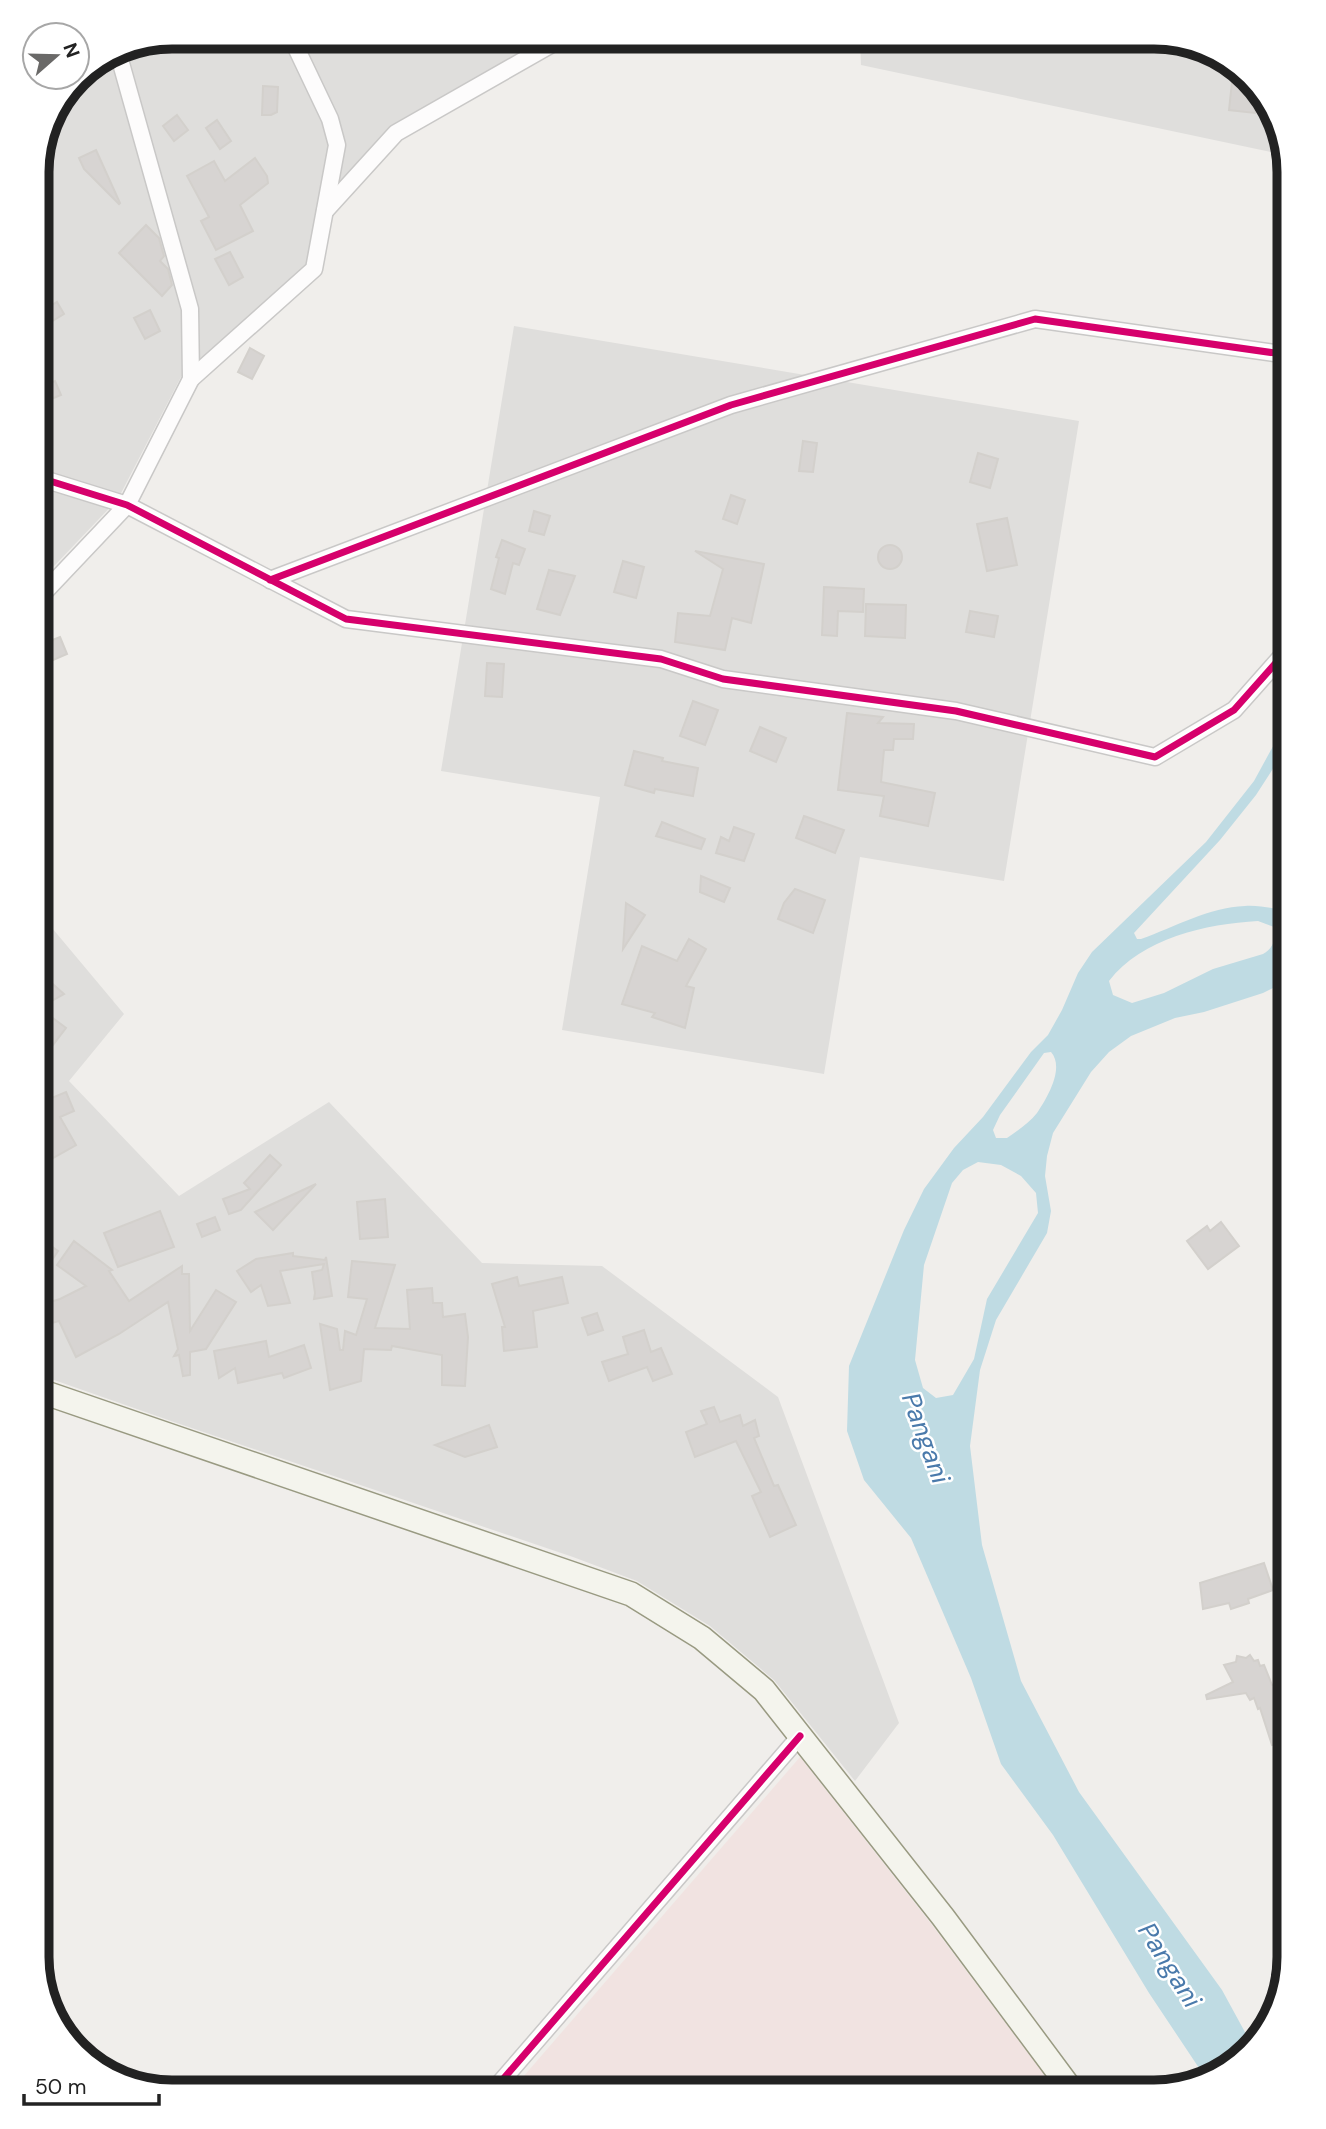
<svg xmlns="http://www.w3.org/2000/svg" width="1326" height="2129" font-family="'DM Sans',sans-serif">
	<rect width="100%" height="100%" fill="#f0eeeb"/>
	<g fill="#dfdedc">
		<path d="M 172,37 L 548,37 L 391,128 L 320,206 L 308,267 L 181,377 L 118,499 L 37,584 L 37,163 L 77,76 L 120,47 Z"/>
		<path d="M 860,37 L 1163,37 L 1229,59 L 1275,112 L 1285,155 L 861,65 Z"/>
		<path d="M 514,326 L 1079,421 L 1004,881 L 860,857 L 824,1074 L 562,1030 L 600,797 L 441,771 Z"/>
		<path d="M 37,910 L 124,1014 L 69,1081 L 179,1196 L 329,1102 L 482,1263 L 602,1266 L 778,1397 L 899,1723 L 855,1781 L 774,1680 L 710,1626 L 637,1581 L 573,1557 L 174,1422 L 37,1374 Z"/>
	</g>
	<path fill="#f1e3e1" d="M 800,1757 L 932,1925 L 1057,2092 L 510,2092 Z"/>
	<path fill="#bfdbe3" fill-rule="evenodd" d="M 1289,717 L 1289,744 L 1256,795 L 1220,840 L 1134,933 L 1137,939 L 1141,939 C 1175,927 1209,907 1245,906 C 1260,905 1275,909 1289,911 L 1289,980 L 1263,993 L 1204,1012 L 1175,1018 L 1131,1036 L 1109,1052 L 1091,1072 L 1053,1133 L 1047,1156 L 1045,1176 L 1051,1211 L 1047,1233 L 996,1320 L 980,1370 L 970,1446 L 982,1545 L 1021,1681 L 1079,1792 L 1222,1990 L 1252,2045 L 1214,2078 L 1207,2080 L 1149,1993 L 1053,1835 L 1001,1764 L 971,1678 L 911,1538 L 864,1480 L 847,1431 L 849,1366 L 904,1230 L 924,1189 L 954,1148 L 983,1117 L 1031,1052 L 1048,1035 L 1062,1010 L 1078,973 L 1092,952 L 1206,842 L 1254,781 ZM 1258,921 L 1274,927 C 1277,939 1273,948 1263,954 L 1213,969 L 1164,993 L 1132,1003 L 1113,995 L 1109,981 C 1142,938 1206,924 1258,921 ZM 1051,1052 C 1065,1068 1047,1098 1037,1113 C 1029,1123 1017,1131 1007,1138 L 996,1138 L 993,1130 L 1000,1115 L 1044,1053 ZM 978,1162 L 1001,1165 L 1021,1176 L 1036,1193 L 1038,1213 L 987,1299 L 974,1359 L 953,1395 L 936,1398 L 923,1388 L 915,1360 L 924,1265 L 952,1183 L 963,1170 Z"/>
	<g fill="#d7d4d2" stroke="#d3d0cc" stroke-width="2">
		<path d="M 1232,82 L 1251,85 L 1258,92 L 1255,113 L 1229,110 Z"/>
		<path d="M 263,86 L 278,87 L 277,112 L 271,115 L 262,115 Z"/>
		<path d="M 177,115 L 188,130 L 174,141 L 163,126 Z"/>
		<path d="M 217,120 L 231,141 L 220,149 L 206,128 Z"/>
		<path d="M 96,150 L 120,203 L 119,204 L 84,169 L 79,158 Z"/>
		<path d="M 255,158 L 267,176 L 268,183 L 240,205 L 253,231 L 216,250 L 201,221 L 209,217 L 187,176 L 214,161 L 225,181 Z"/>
		<path d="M 146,225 L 159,238 L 164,256 L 160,261 L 168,269 L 172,285 L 162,296 L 119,253 Z"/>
		<path d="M 230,252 L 243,277 L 229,285 L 215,259 Z"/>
		<path d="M 57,302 L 64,314 L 44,326 L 37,314 Z"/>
		<path d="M 150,310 L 160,331 L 145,339 L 134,318 Z"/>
		<path d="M 250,348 L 264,356 L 252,379 L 238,372 Z"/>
		<path d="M 55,381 L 61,395 L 37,405 L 37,389 Z"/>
		<path d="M 803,441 L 817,443 L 813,472 L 799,471 Z"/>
		<path d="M 978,453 L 998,459 L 990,488 L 970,482 Z"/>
		<path d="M 731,495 L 745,500 L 737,524 L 723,519 Z"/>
		<path d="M 534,511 L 550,516 L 544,535 L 529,531 Z"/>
		<path d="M 1007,518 L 1017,565 L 987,571 L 977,524 Z"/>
		<path d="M 502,540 L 525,549 L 519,565 L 513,563 L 505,594 L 491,589 L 499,558 L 496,557 Z"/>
		<circle cx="890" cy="557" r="12"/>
		<path d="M 695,551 L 764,564 L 751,623 L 732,618 L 725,650 L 675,642 L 678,613 L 710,616 L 723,569 Z"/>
		<path d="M 623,561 L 644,567 L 636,598 L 614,592 Z"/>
		<path d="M 549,570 L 575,576 L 560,615 L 537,609 Z"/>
		<path d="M 824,587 L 864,589 L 863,612 L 838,611 L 837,636 L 822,635 Z"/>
		<path d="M 866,604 L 906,605 L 905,638 L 865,636 Z"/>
		<path d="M 970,611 L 998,616 L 994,637 L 966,632 Z"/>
		<path d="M 60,637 L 67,654 L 37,667 L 37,646 Z"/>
		<path d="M 487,663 L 504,664 L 502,697 L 485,696 Z"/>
		<path d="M 693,701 L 718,710 L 705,745 L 680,736 Z"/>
		<path d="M 847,713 L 883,717 L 878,723 L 914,724 L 913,739 L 894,739 L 893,750 L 884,750 L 881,782 L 935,793 L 928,826 L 880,816 L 884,796 L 838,790 Z"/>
		<path d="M 760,727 L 786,738 L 776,762 L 750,751 Z"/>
		<path d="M 634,751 L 663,758 L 662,761 L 698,768 L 693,796 L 655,789 L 654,793 L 625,785 Z"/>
		<path d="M 804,816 L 844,830 L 835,853 L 796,838 Z"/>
		<path d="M 662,822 L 705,839 L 701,849 L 656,836 Z"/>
		<path d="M 734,827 L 754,834 L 744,861 L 716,853 L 721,837 L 729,841 Z"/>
		<path d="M 701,876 L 730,888 L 724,902 L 700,892 Z"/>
		<path d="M 795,889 L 825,900 L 813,933 L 778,919 L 784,903 Z"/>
		<path d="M 626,903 L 645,915 L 623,949 Z"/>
		<path d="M 689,939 L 706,949 L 686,986 L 694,988 L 685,1028 L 652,1017 L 655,1013 L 622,1004 L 642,946 L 677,961 Z"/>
		<path d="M 37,970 L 64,994 L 37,1009 Z"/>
		<path d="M 46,1013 L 66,1028 L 46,1054 L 37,1047 L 37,1026 Z"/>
		<path d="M 66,1092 L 74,1111 L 60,1117 L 76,1145 L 37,1167 L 37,1131 L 45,1127 L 37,1104 Z"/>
		<path d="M 270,1155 L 281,1165 L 241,1210 L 229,1214 L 223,1199 L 250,1189 L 244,1183 Z"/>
		<path d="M 316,1184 L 273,1230 L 255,1212 Z"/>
		<path d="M 385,1199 L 388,1237 L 360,1239 L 357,1202 Z"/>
		<path d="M 160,1211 L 174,1247 L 118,1267 L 104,1233 Z"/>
		<path d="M 215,1217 L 220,1230 L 202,1237 L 197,1224 Z"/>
		<path d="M 1221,1222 L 1239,1246 L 1208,1269 L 1187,1241 L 1207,1226 L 1210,1231 Z"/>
		<path d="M 37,1236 L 58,1251 L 50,1263 L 37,1253 Z"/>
		<path d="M 74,1241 L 112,1270 L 109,1271 L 129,1301 L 182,1266 L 182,1274 L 189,1274 L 190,1331 L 216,1290 L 236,1302 L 206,1349 L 190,1352 L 190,1375 L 183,1376 L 179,1355 L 174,1356 L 178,1349 L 168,1302 L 119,1334 L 76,1357 L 59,1321 L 37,1327 L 37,1306 L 60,1299 L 86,1286 L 57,1265 Z"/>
		<path d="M 293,1253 L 293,1256 L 325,1260 L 326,1257 L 332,1296 L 314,1299 L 315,1293 L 312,1272 L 322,1270 L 324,1264 L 280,1271 L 290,1303 L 268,1306 L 261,1285 L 251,1292 L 237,1271 L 256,1259 Z"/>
		<path d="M 352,1261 L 395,1265 L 375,1328 L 410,1329 L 407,1290 L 432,1288 L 433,1303 L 442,1303 L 443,1317 L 465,1314 L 468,1337 L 465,1386 L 442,1385 L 442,1355 L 392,1346 L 391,1350 L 364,1349 L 361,1381 L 330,1390 L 320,1324 L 337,1329 L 340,1350 L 343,1350 L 345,1331 L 356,1335 L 367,1299 L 348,1297 Z"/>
		<path d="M 517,1277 L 519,1286 L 562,1277 L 568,1303 L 533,1311 L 537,1347 L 504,1351 L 502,1327 L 505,1327 L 492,1284 Z"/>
		<path d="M 597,1313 L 603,1330 L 588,1335 L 582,1318 Z"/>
		<path d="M 644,1330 L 651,1352 L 661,1348 L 672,1374 L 653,1381 L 647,1367 L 609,1381 L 602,1362 L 628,1354 L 623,1337 Z"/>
		<path d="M 266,1341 L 269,1357 L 304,1345 L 311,1368 L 284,1378 L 282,1373 L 238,1383 L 235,1368 L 219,1378 L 214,1351 Z"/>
		<path d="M 714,1407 L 720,1422 L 740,1415 L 743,1426 L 755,1420 L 759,1436 L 754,1438 L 774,1486 L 778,1485 L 796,1525 L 770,1537 L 752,1496 L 761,1492 L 736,1441 L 695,1457 L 686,1432 L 707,1424 L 701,1411 Z"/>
		<path d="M 489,1425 L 497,1447 L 465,1457 L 435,1445 Z"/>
		<path d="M 1264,1563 L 1273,1590 L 1248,1599 L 1249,1603 L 1231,1609 L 1229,1603 L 1203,1609 L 1200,1583 Z"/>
		<path d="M 1250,1655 L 1254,1661 L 1258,1660 L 1260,1666 L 1264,1665 L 1272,1685 L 1284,1683 L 1289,1702 L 1289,1740 L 1272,1745 L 1260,1708 L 1258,1709 L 1254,1698 L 1250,1700 L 1246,1693 L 1207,1699 L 1206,1695 L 1233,1682 L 1224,1665 L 1236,1662 L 1237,1656 L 1246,1658 Z"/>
	</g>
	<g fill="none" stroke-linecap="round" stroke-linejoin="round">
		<defs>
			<g id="street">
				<path d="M 325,211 L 396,133 L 552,44 L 556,37"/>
				<path d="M 191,379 L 314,269 L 337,145 L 330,119 L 291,37"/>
				<path d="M 37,477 L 127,505 L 346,619 L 661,659 L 723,679 L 956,711 L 1155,757 L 1234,710 L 1289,648"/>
				<path d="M 270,580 L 731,405 L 1035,319 L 1289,355"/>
				<path d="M 37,600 L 127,505 L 191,379 L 190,309 L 117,49"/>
				<path d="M 492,2092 L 800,1736"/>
			</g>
			<path id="secondary" d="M 37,1390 L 631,1594 L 702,1638 L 764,1690 L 943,1917 L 1073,2092"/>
		</defs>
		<use href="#street" stroke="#c9c8c7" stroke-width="19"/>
		<use href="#secondary" stroke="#999a82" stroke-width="26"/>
		<use href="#street" stroke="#fdfcfc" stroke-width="16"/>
		<use href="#secondary" stroke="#f4f4ed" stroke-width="23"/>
		<defs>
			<g id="cycleway">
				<path d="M 37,477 L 127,505 L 346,619 L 661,659 L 723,679 L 956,711 L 1155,757 L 1234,710 L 1289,648"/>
				<path d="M 270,580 L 731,405 L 1035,319 L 1289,355"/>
				<path d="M 492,2092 L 800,1736"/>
			</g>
		</defs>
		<use href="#cycleway" stroke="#fff" stroke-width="11"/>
		<use href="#cycleway" stroke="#d6006c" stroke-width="7"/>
	</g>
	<g text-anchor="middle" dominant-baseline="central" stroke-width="5" stroke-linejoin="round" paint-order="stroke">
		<g font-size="26" font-style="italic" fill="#4a7aab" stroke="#fff">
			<text transform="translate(926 1438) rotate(70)">Pangani</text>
			<text transform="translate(1170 1965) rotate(58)">Pangani</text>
		</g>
	</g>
	<path d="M0 0H1326V2129H0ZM172 49H1154A123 123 0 0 1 1277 172V1957A123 123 0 0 1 1154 2080H172A123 123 0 0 1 49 1957V172A123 123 0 0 1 172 49Z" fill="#fff" fill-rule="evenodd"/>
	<path fill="none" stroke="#222" stroke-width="9" d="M172 49H1154A123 123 0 0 1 1277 172V1957A123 123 0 0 1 1154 2080H172A123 123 0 0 1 49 1957V172A123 123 0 0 1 172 49Z"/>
	<g transform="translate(56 56) rotate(70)"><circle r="33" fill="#ffffff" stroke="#a7a7a7" stroke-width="2"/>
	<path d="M0-5L12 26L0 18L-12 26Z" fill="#6a6968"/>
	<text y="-10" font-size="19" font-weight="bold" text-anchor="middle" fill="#222222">N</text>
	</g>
	<path d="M24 2094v10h135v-10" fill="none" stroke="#222222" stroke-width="3.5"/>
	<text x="35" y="2094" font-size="21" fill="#222222" stroke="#ffffff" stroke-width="5" paint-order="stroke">50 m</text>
</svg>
